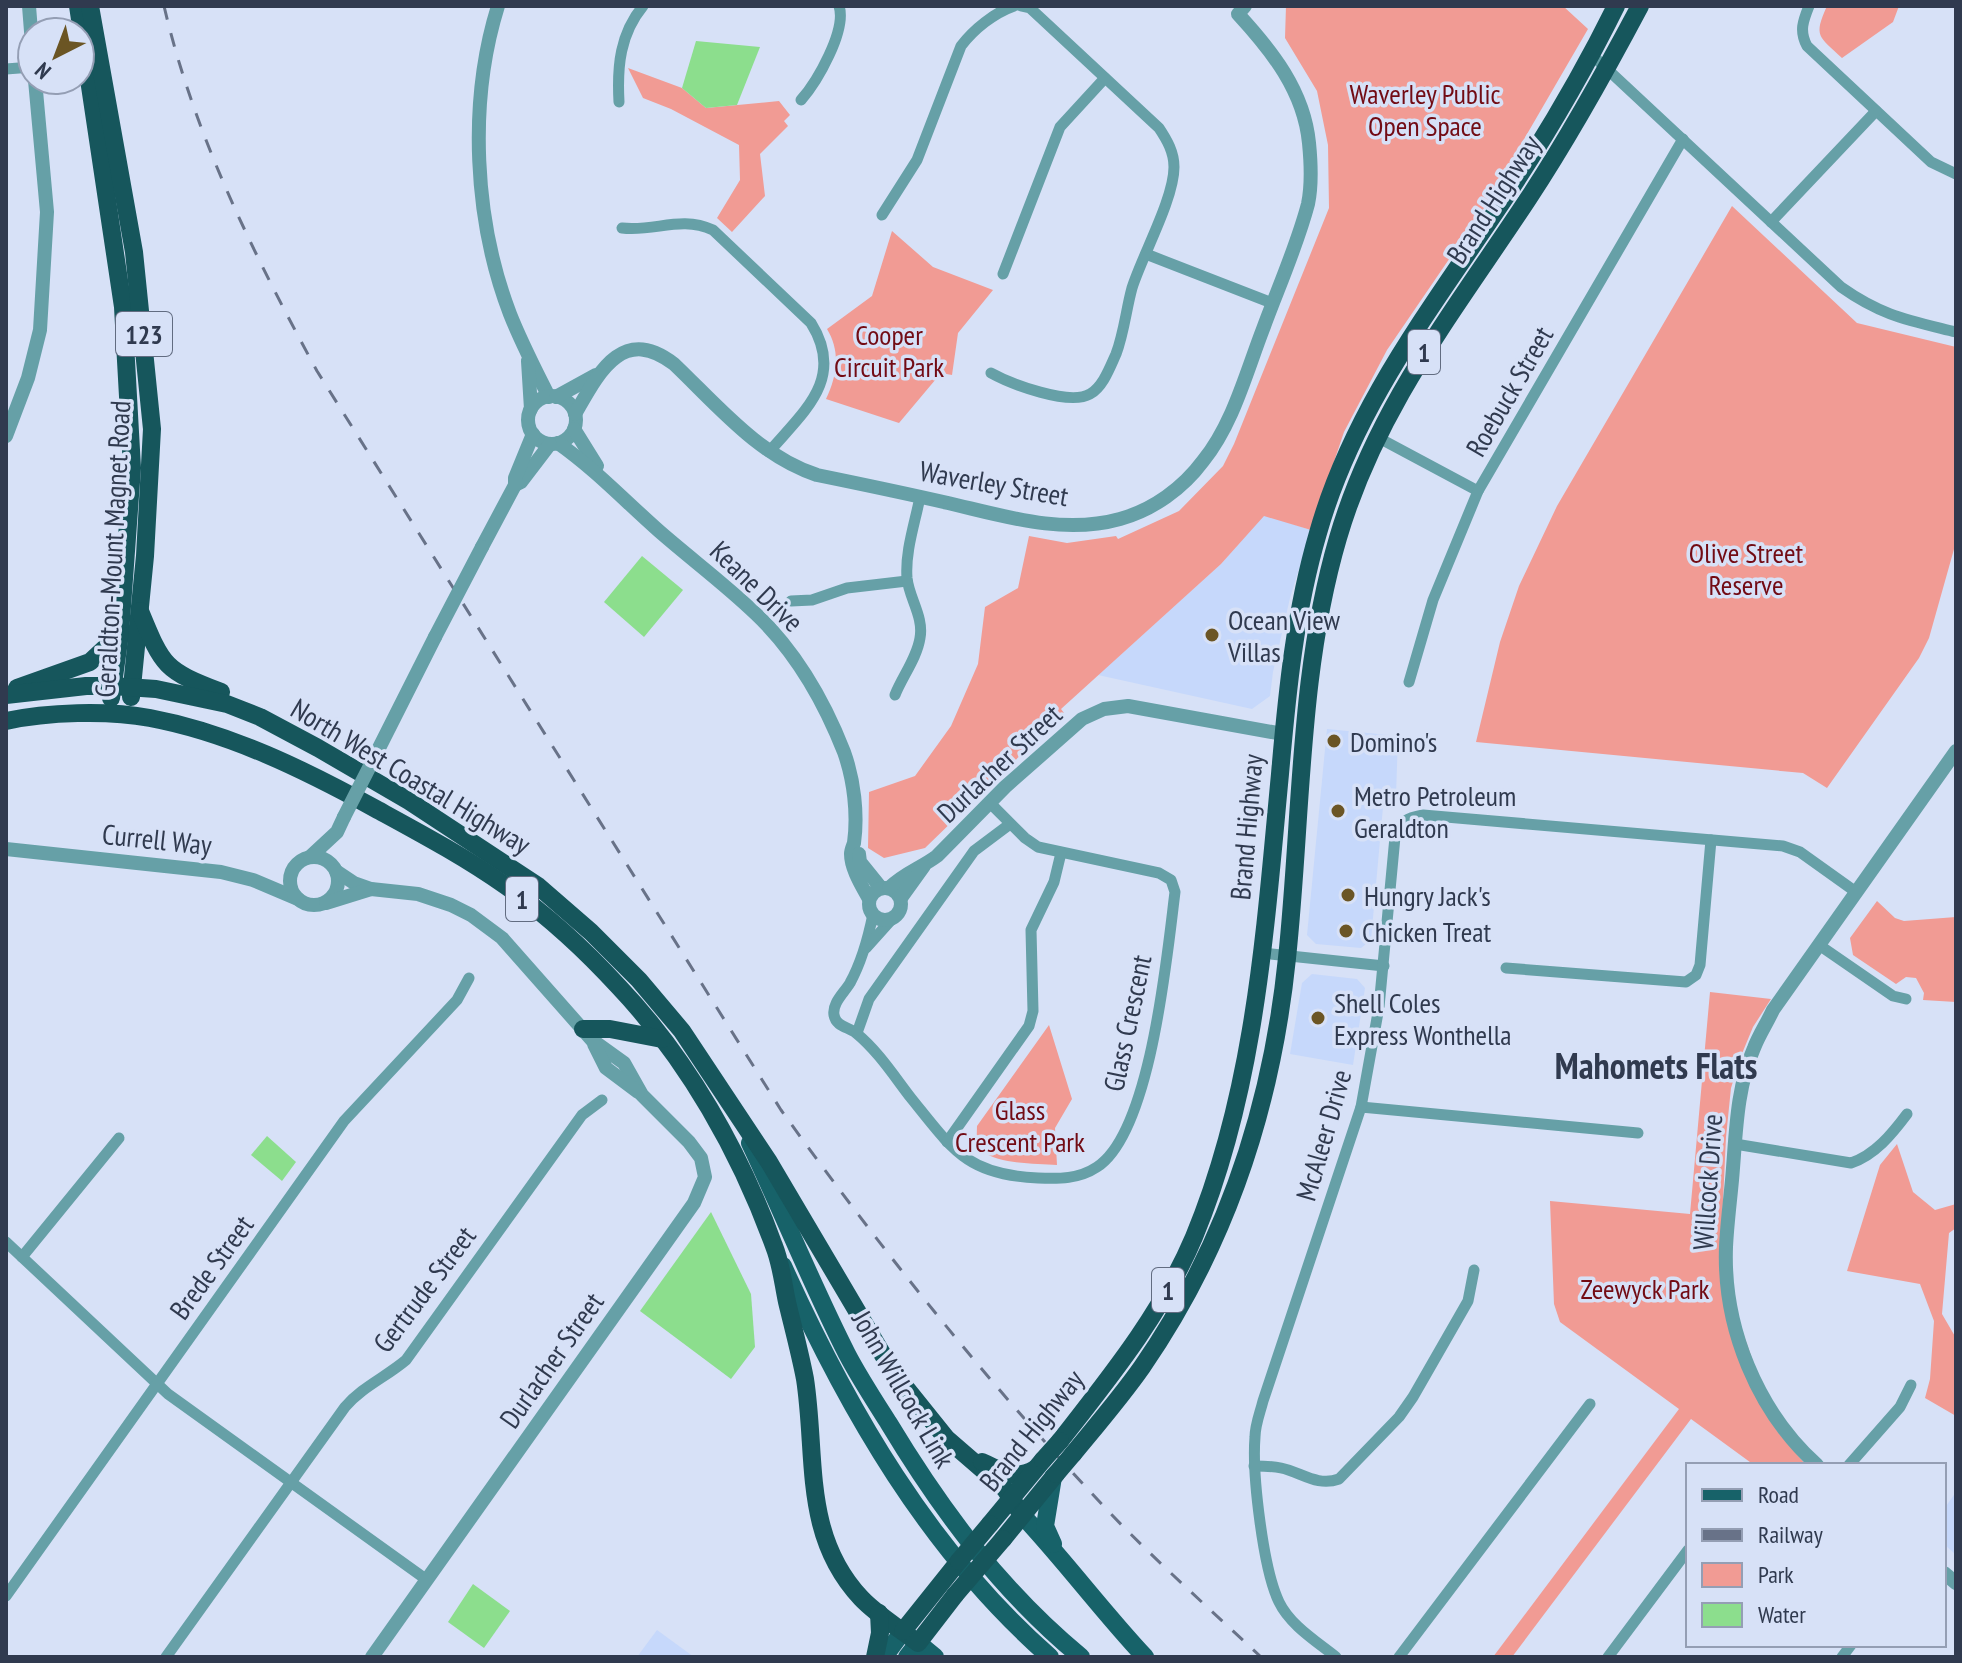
<svg xmlns="http://www.w3.org/2000/svg" width="1962" height="1663" font-family="'PT Sans Narrow',sans-serif">
	<rect width="100%" height="100%" fill="#d7e1f7"/>
	<g fill="#c6d8fb">
		<path d="M 1264,515 L 1311,530 L 1290,598 L 1273,672 L 1270,696 L 1252,709 L 1098,675 L 1221,564 Z"/>
		<path d="M 1327,729 L 1398,736 L 1396,796 L 1384,796 L 1371,940 L 1361,948 L 1316,944 L 1307,935 Z"/>
		<path d="M 1312,974 L 1357,979 L 1365,988 L 1353,1065 L 1290,1054 L 1302,983 Z"/>
		<path d="M 1956,1492 L 1956,1555 L 1944,1544 L 1944,1509 Z"/>
		<path d="M 657,1630 L 694,1657 L 637,1657 Z"/>
	</g>
	<g fill="#f19b94">
		<path d="M 1286,6 L 1563,6 L 1588,29 L 1484,208 L 1387,350 L 1344,432 L 1311,530 L 1264,516 L 1221,564 L 1061,709 L 1064,713 L 925,848 L 884,858 L 868,848 L 869,792 L 915,776 L 951,726 L 978,664 L 985,607 L 1018,588 L 1029,536 L 1067,543 L 1116,536 L 1118,539 L 1179,511 L 1223,466 L 1234,444 L 1329,208 L 1328,145 L 1317,91 L 1285,38 Z"/>
		<path d="M 1827,6 L 1899,6 L 1893,22 L 1842,58 C 1819,36 1813,37 1827,6 Z"/>
		<path d="M 628,68 L 682,88 L 706,108 L 779,101 L 790,115 L 784,121 L 788,126 L 760,154 L 765,196 L 732,232 L 717,218 L 740,180 L 739,145 L 671,109 L 643,98 Z"/>
		<path d="M 1732,206 L 1857,323 L 1956,347 L 1956,542 L 1929,638 L 1919,658 L 1827,788 L 1803,773 L 1476,742 L 1500,642 L 1519,586 L 1557,506 Z"/>
		<path d="M 892,231 L 933,267 L 993,290 L 958,333 L 952,375 L 941,373 L 899,423 L 826,399 C 837,376 841,352 827,329 L 872,296 Z"/>
		<path d="M 1877,901 L 1895,918 L 1904,921 L 1956,917 L 1956,1002 L 1923,1000 L 1924,993 L 1916,978 L 1906,977 L 1896,984 L 1853,955 L 1850,938 Z"/>
		<path d="M 1710,992 L 1771,999 L 1753,1027 L 1741,1056 L 1731,1088 L 1726,1137 L 1720,1266 L 1777,1431 L 1806,1465 L 1754,1465 L 1691,1419 L 1512,1657 L 1493,1657 L 1679,1409 L 1560,1322 L 1554,1304 L 1550,1201 L 1690,1214 Z"/>
		<path d="M 1049,1025 L 1072,1099 L 1055,1128 L 1057,1165 C 1036,1163 1000,1165 982,1151 C 975,1145 977,1134 977,1126 Z"/>
		<path d="M 1897,1144 L 1913,1192 L 1935,1210 L 1956,1204 L 1956,1228 L 1949,1233 L 1942,1314 L 1956,1338 L 1956,1416 L 1925,1398 L 1930,1379 L 1934,1321 L 1920,1284 L 1847,1271 L 1880,1165 Z"/>
	</g>
	<g fill="#8cde8d">
		<path d="M 696,41 L 760,47 L 737,105 L 706,108 L 682,88 Z"/>
		<path d="M 642,556 L 683,590 L 644,637 L 604,602 Z"/>
		<path d="M 267,1136 L 296,1162 L 282,1181 L 251,1155 Z"/>
		<path d="M 711,1212 L 751,1294 L 755,1347 L 731,1379 L 640,1311 Z"/>
		<path d="M 473,1584 L 510,1611 L 484,1648 L 448,1622 Z"/>
	</g>
	<g fill="none" stroke-linecap="round" stroke-linejoin="round">
		<g stroke="#66a0a7" stroke-width="11">
			<path d="M 1809,6 C 1803,21 1799,31 1807,46 L 1931,162 L 1956,174"/>
			<path d="M 1592,55 L 1841,287 C 1882,316 1908,320 1956,332"/>
			<path d="M 6,69 L 32,67"/>
			<path d="M 801,100 C 817,82 847,30 839,6"/>
			<path d="M 619,102 C 617,66 620,34 643,6"/>
			<path d="M 882,215 L 917,160 L 961,46 C 974,29 994,13 1014,6"/>
			<path d="M 1771,222 L 1876,111"/>
			<path d="M 622,228 C 656,232 680,215 713,230 L 811,323 C 846,379 803,412 769,452"/>
			<path d="M 1146,254 L 1272,303"/>
			<path d="M 1003,274 L 1060,127 L 1105,78"/>
			<path d="M 991,373 C 1011,384 1069,406 1090,394 C 1103,387 1110,367 1116,354 C 1124,333 1126,310 1132,288 C 1142,256 1174,199 1174,167 C 1174,152 1167,140 1159,128 L 1030,8 L 1021,6"/>
			<path d="M 1377,437 L 1478,491"/>
			<path d="M 791,601 L 812,600 L 847,588 L 907,581"/>
			<path d="M 1409,682 L 1433,600 L 1478,491 L 1683,139"/>
			<path d="M 895,695 C 902,677 917,658 920,638 C 924,617 909,598 907,578 C 905,551 915,523 920,497"/>
			<path d="M 873,914 C 868,939 862,961 850,983 C 844,993 832,1003 834,1015 C 836,1027 849,1027 856,1033 C 878,1051 894,1076 911,1098 C 953,1150 967,1175 1038,1178 C 1059,1179 1079,1179 1097,1167 C 1151,1132 1167,955 1175,892 L 1171,880 L 1159,873 L 1038,847 L 1025,838 L 990,803"/>
			<path d="M 1819,945 L 1893,996 L 1906,999"/>
			<path d="M 866,948 L 892,919"/>
			<path d="M 1262,953 L 1384,966"/>
			<path d="M 1506,968 L 1686,982 L 1696,975 L 1700,965 L 1711,840"/>
			<path d="M 857,1033 L 869,999 L 974,851 L 1010,824"/>
			<path d="M 1361,1107 L 1638,1133"/>
			<path d="M 947,1142 L 1029,1026 L 1033,1011 L 1031,930 L 1054,882 L 1061,853"/>
			<path d="M 1735,1144 L 1851,1163 C 1875,1155 1892,1134 1907,1114"/>
			<path d="M 6,1242 L 168,1394 L 427,1580"/>
			<path d="M 22,1257 L 119,1138"/>
			<path d="M 1849,1465 L 1900,1407 L 1911,1385"/>
			<path d="M 1254,1466 C 1262,1466 1272,1466 1281,1468 C 1301,1472 1317,1487 1339,1479 L 1399,1417 L 1413,1397 L 1468,1301 L 1474,1270"/>
			<path d="M 6,1596 L 344,1121 L 457,1000 L 469,978"/>
			<path d="M 166,1657 L 345,1407 C 362,1387 386,1377 406,1360 L 582,1115 L 602,1100"/>
			<path d="M 1336,1657 C 1316,1641 1290,1625 1279,1602 C 1263,1569 1252,1474 1255,1437 C 1255,1425 1260,1413 1263,1401 L 1361,1107 L 1379,1007 L 1395,837 C 1400,821 1407,818 1423,815 L 1783,846 L 1800,852 L 1856,892"/>
			<path d="M 1399,1657 L 1590,1404"/>
			<path d="M 1608,1657 L 1688,1550"/>
			<path d="M 1842,1657 L 1851,1645"/>
		</g>
		<g stroke="#66a0a7" stroke-width="14">
			<path d="M 29,6 L 32,44"/>
			<path d="M 498,6 C 468,102 474,220 510,314 C 521,342 535,369 549,397"/>
			<path d="M 528,361 L 531,409"/>
			<circle cx="552" cy="420" r="24"/>
			<path d="M 556,397 L 596,375"/>
			<path d="M 575,414 C 598,374 622,324 674,364 C 718,406 759,456 817,475 C 861,484 904,493 948,503 C 1004,516 1063,535 1120,519 C 1153,510 1183,488 1203,461 C 1233,424 1246,373 1263,329 C 1278,288 1297,246 1308,204 C 1312,185 1311,163 1309,143 C 1304,91 1272,51 1238,14 L 1245,6"/>
			<path d="M 574,429 L 597,466"/>
			<path d="M 6,436 L 28,378 L 40,330 L 47,212 L 35,80"/>
			<path d="M 558,443 C 596,470 624,500 659,531 C 691,559 726,585 756,614 C 796,652 824,701 844,752 C 854,780 858,814 854,843 C 853,846 851,850 851,854 C 851,869 862,886 869,899"/>
			<path d="M 515,485 L 521,482 L 550,444"/>
			<path d="M 482,547 L 515,485 L 515,478 L 533,434"/>
			<path d="M 374,758 L 435,637"/>
			<path d="M 6,849 L 221,872 L 253,880 L 298,899"/>
			<path d="M 859,854 L 860,862 L 881,888"/>
			<circle cx="314" cy="881" r="24"/>
			<path d="M 310,857 L 337,832 L 344,817"/>
			<path d="M 336,871 L 354,883 L 371,889 L 418,894 L 451,905 L 471,915 L 502,938 L 592,1040 L 624,1063 L 642,1095 L 689,1142 L 701,1158 L 705,1177 L 694,1203 L 372,1657"/>
			<circle cx="885" cy="904" r="16"/>
			<path d="M 889,888 C 904,873 921,868 937,856 L 1005,787 L 1082,719 L 1104,709 L 1128,706 L 1283,734"/>
			<path d="M 901,898 L 924,866"/>
			<path d="M 326,903 L 371,889"/>
			<path d="M 594,1044 L 606,1068 L 638,1092"/>
			<path d="M 1817,1465 C 1757,1411 1723,1327 1726,1247 C 1727,1225 1730,1202 1732,1180 C 1736,1136 1736,1089 1754,1048 C 1759,1035 1767,1023 1773,1010 L 1956,751"/>
			<path d="M 1944,1573 L 1956,1583"/>
		</g>
		<g stroke="#176269" stroke-width="18">
			<path d="M 750,1143 C 783,1213 812,1285 847,1354 C 859,1377 874,1400 888,1422 C 941,1510 1001,1591 1081,1657"/>
			<path d="M 783,1266 C 848,1410 929,1551 1050,1657"/>
			<path d="M 1022,1515 C 1065,1561 1102,1611 1145,1657"/>
			<path d="M 1053,1544 L 1045,1526 L 1053,1477"/>
			<path d="M 884,1657 L 903,1631"/>
			<path d="M 907,1657 L 918,1643 L 935,1657"/>
		</g>
		<g stroke="#16565c" stroke-width="18">
			<path d="M 78,6 L 123,307 L 132,468 L 120,634 L 111,698"/>
			<path d="M 90,6 L 134,252 L 152,429 L 145,556 L 131,697"/>
			<path d="M 140,611 C 163,667 164,670 221,692"/>
			<path d="M 17,688 L 90,662 L 120,634"/>
			<path d="M 6,695 L 86,686 L 112,686 L 156,689 L 227,704 L 260,717 L 318,748 L 409,801 L 538,886 L 591,932 L 639,980 L 682,1031 L 769,1162 L 893,1372 L 946,1438 L 1005,1489 L 1022,1515"/>
			<path d="M 6,721 C 47,712 108,710 150,718 C 230,733 305,770 376,809 C 420,833 465,857 506,886 C 547,915 586,951 619,987 C 688,1060 740,1152 774,1246 C 781,1263 783,1283 787,1302 C 793,1327 800,1353 805,1379 C 817,1457 802,1535 861,1598 C 877,1615 899,1628 918,1643 L 955,1595"/>
			<path d="M 583,1029 L 610,1029 L 662,1039"/>
			<path d="M 1060,1441 C 1110,1377 1162,1313 1194,1237 C 1255,1090 1265,931 1280,774 C 1287,693 1295,611 1318,533 C 1351,416 1421,322 1488,223 C 1535,154 1579,81 1616,6"/>
			<path d="M 1073,1454 C 1096,1426 1121,1397 1142,1367 C 1227,1244 1272,1105 1287,958 C 1302,818 1298,674 1338,538 C 1376,408 1455,310 1528,199 C 1569,137 1605,72 1640,6"/>
			<path d="M 982,1462 C 1003,1471 1014,1481 1035,1469"/>
			<path d="M 990,1524 L 1043,1460"/>
			<path d="M 1003,1539 L 1056,1474"/>
			<path d="M 903,1631 L 959,1561"/>
			<path d="M 875,1657 L 880,1633 L 879,1613"/>
		</g>
		<path stroke="#687288" stroke-width="3" stroke-dasharray="14 14" stroke-linecap="butt" d="M 164,6 C 194,135 254,255 317,371 L 781,1110 C 883,1252 991,1387 1111,1514 C 1159,1564 1211,1610 1261,1657"/>
		<g stroke="#66a0a7" stroke-width="14">
			<path d="M 435,637 L 482,547"/>
			<path d="M 344,817 L 374,758"/>
		</g>
		<g stroke="#16565c" stroke-width="18">
			<path d="M 1043,1460 L 1060,1441"/>
			<path d="M 1056,1474 L 1073,1454"/>
			<path d="M 959,1561 L 990,1524"/>
			<path d="M 955,1595 L 1003,1539"/>
		</g>
	</g>
	<g fill="#6b5524" stroke="#d7e1f7" stroke-width="3">
		<circle cx="1212" cy="635" r="8"/>
		<circle cx="1334" cy="741" r="8"/>
		<circle cx="1338" cy="811" r="8"/>
		<circle cx="1348" cy="895" r="8"/>
		<circle cx="1346" cy="931" r="8"/>
		<circle cx="1318" cy="1018" r="8"/>
	</g>
	<g text-anchor="middle" dominant-baseline="central" stroke-width="7" stroke-linejoin="round" paint-order="stroke">
		<g fill="#d7e1f7" stroke="#626c81" stroke-width="2">
			<rect x="116" y="312" width="56" height="44" rx="6"/>
			<rect x="1408" y="330" width="32" height="44" rx="6"/>
			<rect x="506" y="877" width="32" height="44" rx="6"/>
			<rect x="1152" y="1268" width="32" height="44" rx="6"/>
		</g>
		<g font-size="26" font-weight="bold" fill="#303a4f">
			<text x="144" y="334">123</text>
			<text x="1424" y="352">1</text>
			<text x="522" y="899">1</text>
			<text x="1168" y="1290">1</text>
		</g>
		<g font-size="28" fill="#720b14" stroke="#d7e1f7">
			<text x="1425" y="93">Waverley Public<tspan x="1425" dy="32">Open Space</tspan></text>
			<text x="889" y="334">Cooper<tspan x="889" dy="32">Circuit Park</tspan></text>
			<text x="1746" y="552">Olive Street<tspan x="1746" dy="32">Reserve</tspan></text>
			<text x="1020" y="1109">Glass<tspan x="1020" dy="32">Crescent Park</tspan></text>
			<text x="1645" y="1288">Zeewyck Park</text>
		</g>
		<g font-size="28" fill="#303a4f" stroke="#d7e1f7">
			<text transform="translate(1493 199) rotate(-57)">Brand Highway</text>
			<text transform="translate(1509 391) rotate(-60)">Roebuck Street</text>
			<text transform="translate(994 483) rotate(10)">Waverley Street</text>
			<text transform="translate(112 549) rotate(-87)">Geraldton-Mount Magnet Road</text>
			<text transform="translate(757 586) rotate(44)">Keane Drive</text>
			<text transform="translate(999 763) rotate(-43)">Durlacher Street</text>
			<text transform="translate(411 776) rotate(31)">North West Coastal Highway</text>
			<text transform="translate(1246 827) rotate(-85)">Brand Highway</text>
			<text transform="translate(157 839) rotate(6)">Currell Way</text>
			<text transform="translate(1127 1023) rotate(-78)">Glass Crescent</text>
			<text transform="translate(1323 1135) rotate(-74)">McAleer Drive</text>
			<text transform="translate(1707 1182) rotate(-86)">Willcock Drive</text>
			<text transform="translate(211 1267) rotate(-54)">Brede Street</text>
			<text transform="translate(424 1289) rotate(-53)">Gertrude Street</text>
			<text transform="translate(551 1360) rotate(-55)">Durlacher Street</text>
			<text transform="translate(904 1389) rotate(60)">John Willcock Link</text>
			<text transform="translate(1031 1430) rotate(-51)">Brand Highway</text>
		</g>
		<g font-size="28" fill="#303a4f" stroke="#d7e1f7" text-anchor="start">
			<text x="1228" y="619">Ocean View<tspan x="1228" dy="32">Villas</tspan></text>
			<text x="1350" y="741">Domino's</text>
			<text x="1354" y="795">Metro Petroleum<tspan x="1354" dy="32">Geraldton</tspan></text>
			<text x="1364" y="895">Hungry Jack's</text>
			<text x="1362" y="931">Chicken Treat</text>
			<text x="1334" y="1002">Shell Coles<tspan x="1334" dy="32">Express Wonthella</tspan></text>
		</g>
		<g font-size="36" font-weight="bold" fill="#303a4f" stroke="#d7e1f7">
			<text x="1656" y="1065">Mahomets Flats</text>
		</g>
	</g>
	<rect width="1962" height="1663" fill="none" stroke="#303a4f" stroke-width="16"/>
	<rect x="1686" y="1463" width="260" height="184" fill="#d7e1f7" stroke="#949eb4" stroke-width="2"/>
	<rect x="1702" y="1489" width="40" height="12" fill="#176269" stroke="#949eb4" stroke-width="2"/>
	<text x="1758" y="1503" font-size="24" fill="#303a4f">Road</text>
	<rect x="1702" y="1529" width="40" height="12" fill="#687288" stroke="#949eb4" stroke-width="2"/>
	<text x="1758" y="1543" font-size="24" fill="#303a4f">Railway</text>
	<rect x="1702" y="1563" width="40" height="24" fill="#f19b94" stroke="#949eb4" stroke-width="2"/>
	<text x="1758" y="1583" font-size="24" fill="#303a4f">Park</text>
	<rect x="1702" y="1603" width="40" height="24" fill="#8cde8d" stroke="#949eb4" stroke-width="2"/>
	<text x="1758" y="1623" font-size="24" fill="#303a4f">Water</text>
	<g transform="translate(56 56) rotate(222)"><circle r="38" fill="#d7e1f7" stroke="#949eb4" stroke-width="2"/>
	<path d="M0-6L14 30L0 20L-14 30Z" fill="#6b5524"/>
	<text y="-12" font-size="22" font-weight="bold" text-anchor="middle" fill="#303a4f">N</text>
	</g>
</svg>
